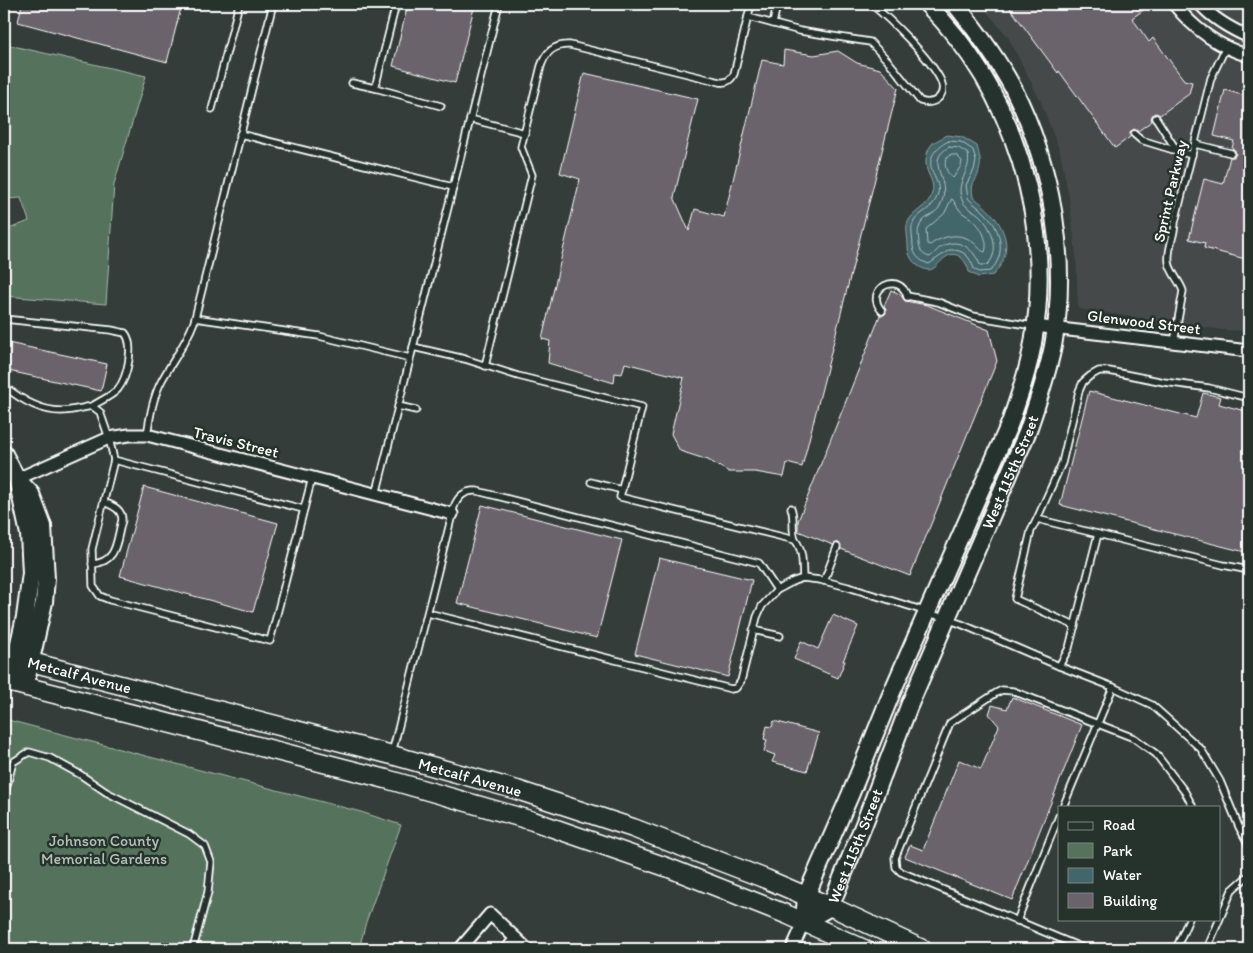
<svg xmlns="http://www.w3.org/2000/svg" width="1253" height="953" font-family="Itim,sans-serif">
	<rect width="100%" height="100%" fill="#343d3a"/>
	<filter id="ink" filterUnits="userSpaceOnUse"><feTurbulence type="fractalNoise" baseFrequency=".02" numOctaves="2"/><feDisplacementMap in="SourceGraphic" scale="10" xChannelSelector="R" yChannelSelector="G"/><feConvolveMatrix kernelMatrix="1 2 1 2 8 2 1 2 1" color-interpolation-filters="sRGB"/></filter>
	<g filter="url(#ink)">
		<path fill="#444849" d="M 980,4 L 1249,4 L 1249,331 L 1222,330 L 1078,309 L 1076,255 L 1069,198 L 1060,152 L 1040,100 L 1008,37 Z"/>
		<g fill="#55735b" stroke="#aab9ad">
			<path d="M 4,44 L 146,76 L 114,184 L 106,304 L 4,296 L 4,231 L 29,221 L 21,198 L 4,199 Z"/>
			<path d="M 4,719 L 361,812 L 401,825 L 366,922 L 359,949 L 4,949 Z"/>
		</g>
		<path fill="#43666a" stroke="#8ea3a6" d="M 947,135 L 962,137 L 977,146 C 979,155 982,162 979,171 C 976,184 970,181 973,197 C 1000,216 1020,246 993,275 L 978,277 L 969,272 C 967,261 957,249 946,257 C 936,264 933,277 917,265 C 910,259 908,253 908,245 C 908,239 906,231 907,225 C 910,211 929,208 932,193 C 934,187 932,181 929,175 C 924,166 925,151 933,143 C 937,140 943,138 947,135 Z"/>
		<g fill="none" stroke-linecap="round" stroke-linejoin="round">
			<g stroke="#b4c2c3" stroke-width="1">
				<path d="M 949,141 L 961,142 L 973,150 L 976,161 L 974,170 L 966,185 L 968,198 C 973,205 981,208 986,214 C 1001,229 1007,255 990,271 L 979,272 L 974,269 C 970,256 963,249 949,250 L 929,264 C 920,261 914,256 913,246 C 913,240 911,231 912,226 C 916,211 934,212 938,193 C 940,185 935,179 932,171 C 927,157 937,146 949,141 Z"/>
				<path d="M 949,147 L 959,148 L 968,154 C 972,173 953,182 963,202 C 966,208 973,210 978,214 C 991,225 1002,251 987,265 L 980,265 C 975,251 961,238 945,245 C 938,248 935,253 930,257 C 922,255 920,251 919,244 C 919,239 917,232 919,228 C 921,217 936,215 940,206 C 954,180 922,162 949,147 Z"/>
				<path d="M 950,155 L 956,155 L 962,161 L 961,166 L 953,178 C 946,173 941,161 950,155 Z"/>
				<path d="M 952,199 C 955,202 956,206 959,209 C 962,214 968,216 972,219 C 981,226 989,241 985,252 C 980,251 978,246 974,243 C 961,231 942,236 930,245 L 927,244 L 926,229 L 944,214 Z"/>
			</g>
		</g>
		<g fill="#6b636c" stroke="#fff">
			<path d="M 22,4 L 182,4 L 167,62 L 18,22 Z"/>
			<path d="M 408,4 L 475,4 L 455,83 L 393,66 Z"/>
			<path d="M 1007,4 L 1152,4 L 1132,18 L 1149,42 L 1153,38 L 1184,80 L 1192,82 L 1189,94 L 1160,115 L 1156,113 L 1153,114 L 1151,118 L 1152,121 L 1138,131 L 1134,129 L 1131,131 L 1130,137 L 1115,148 L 1059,71 L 1058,73 Z"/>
			<path d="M 784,50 L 814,55 L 838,51 L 857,63 L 880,69 L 898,88 L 802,467 L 787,463 L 784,477 L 755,472 L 729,472 L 708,460 L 680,451 L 671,434 L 684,378 L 625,363 L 622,374 L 615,373 L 614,383 L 548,363 L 550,341 L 542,339 L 580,179 L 560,173 L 584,73 L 698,99 L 674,197 L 689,231 L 695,209 L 724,217 L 762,60 L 783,64 Z"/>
			<path d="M 1225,90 L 1249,97 L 1249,260 L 1204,248 L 1205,243 L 1189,239 L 1204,179 L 1223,184 L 1230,157 L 1234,157 L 1236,154 L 1235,150 L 1232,148 L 1234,141 L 1214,136 Z"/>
			<path d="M 891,290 L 900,294 L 905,301 L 927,305 L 989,330 L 997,361 L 910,576 L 841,549 L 839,543 L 836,543 L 833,545 L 798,531 L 798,521 L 874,331 L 880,315 L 884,315 L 886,313 L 884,306 Z"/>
			<path d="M 8,343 L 107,364 L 101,391 L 4,370 Z"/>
			<path d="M 1089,391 L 1196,418 L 1203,393 L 1221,397 L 1219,404 L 1249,412 L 1249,553 L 1060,505 Z"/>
			<path d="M 144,487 L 278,523 L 253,612 L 120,576 Z"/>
			<path d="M 482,505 L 622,540 L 597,638 L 457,603 Z"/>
			<path d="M 659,558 L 752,580 L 728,677 L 635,654 Z"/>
			<path d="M 833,615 L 858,626 L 843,661 L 845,661 L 838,678 L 794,659 L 801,641 L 818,649 Z"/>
			<path d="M 1012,697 L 1082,725 L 1012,900 L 905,857 L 910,845 L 923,850 L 959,760 L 981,769 L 999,726 L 989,714 L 992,705 L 1007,709 Z"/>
			<path d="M 774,721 L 819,733 L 807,771 L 772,762 L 775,755 L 764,751 L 767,740 L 764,739 L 767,726 L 772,727 Z"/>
		</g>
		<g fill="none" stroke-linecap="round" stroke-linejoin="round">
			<defs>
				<g id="lane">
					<path d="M 396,4 L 375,88 L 441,106"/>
					<path d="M 748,17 L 800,31 L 870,42 L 889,62 L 920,101 C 934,106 947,96 941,81 C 931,59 890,19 871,4"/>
					<path d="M 773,24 L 777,4"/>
					<path d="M 352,83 L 375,88"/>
					<path d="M 212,109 L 239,4"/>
					<path d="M 1156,118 L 1177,151 L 1192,155"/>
					<path d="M 470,119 L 525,133"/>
					<path d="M 240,134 L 453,187"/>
					<path d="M 1134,134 L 1141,140 L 1177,151"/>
					<path d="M 1195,144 L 1231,153"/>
					<path d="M 907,296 L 938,302 L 973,316 L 1033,326"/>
					<path d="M 882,311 C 862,289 901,270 907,297"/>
					<path d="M 195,318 L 319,336 L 410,358"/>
					<path d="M 4,319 L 111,330 L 125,333 C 135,345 127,378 118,389 C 112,396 100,401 92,406"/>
					<path d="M 1174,343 L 1183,291 C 1180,281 1170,272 1169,262 C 1167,249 1175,235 1175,222 L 1211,78 L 1226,47"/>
					<path d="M 413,347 L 465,359 L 518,376 L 642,407 L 620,497 L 795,540 C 804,551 802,566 803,578"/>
					<path d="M 485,366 L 532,175 L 521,147 L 541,66 C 546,51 555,44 570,45 L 720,82 C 726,83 731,80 734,74 L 751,4"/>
					<path d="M 4,386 C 20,399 39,411 61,411 C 71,411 81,408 92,406 L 100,412 L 109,438 L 114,460 L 92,549 L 93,586 L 100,596 L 110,600 L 270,641 L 312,478"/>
					<path d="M 1249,398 L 1209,388 L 1164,382 L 1109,371 L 1099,371 L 1090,376 L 1083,382 L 1079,391 L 1062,463 L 1037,519 L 1223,565 L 1249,570"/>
					<path d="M 398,406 L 416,410"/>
					<path d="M 147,435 C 150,416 153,397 162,380 C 173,360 186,344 194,322 L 273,4"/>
					<path d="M 114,460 L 303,509"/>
					<path d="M 591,482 L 622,490"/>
					<path d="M 376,495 L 499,4"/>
					<path d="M 791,508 C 795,518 791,528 795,540"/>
					<path d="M 1037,519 L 1031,531 L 1015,599 L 1075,626"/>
					<path d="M 92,564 C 118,562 116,541 122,520 C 122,509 113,506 104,502"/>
					<path d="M 824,581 L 837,547"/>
					<path d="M 428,613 L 731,689 L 736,688 L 741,681 L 757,617 L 762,606 L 777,590 L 794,581 L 803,578 L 820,580 L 848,587 L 912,607 L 961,624 L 1059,666 L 1113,687 L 1152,705 L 1201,749 L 1220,781 L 1239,827 L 1249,845"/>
					<path d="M 753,630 L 780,636"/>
					<path d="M 1059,666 L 1069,648 L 1098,534"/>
					<path d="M 392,753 L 454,507 C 458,496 465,490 477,491 L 759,563 L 777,590"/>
					<path d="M 4,797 L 13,762 L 29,752 L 50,758 L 81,775 L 106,792 L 189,834 L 205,846 L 211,862 L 208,892 L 193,949"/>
					<path d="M 1063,807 L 1113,687"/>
					<path d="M 1017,921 L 1059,816"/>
					<path d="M 1085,949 L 901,872 L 896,867 L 895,858 L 950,723 L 996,693 L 1002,690 L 1013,691 L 1134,738 L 1156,754 L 1185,792 L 1193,807"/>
					<path d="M 1176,949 L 1189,919"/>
					<path d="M 1207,949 L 1232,890 L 1249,875"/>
				</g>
				<g id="street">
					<path d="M 1174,4 C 1193,28 1219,47 1249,56"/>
					<path d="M 1200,4 C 1213,19 1231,29 1249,37"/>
					<path d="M 1035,326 L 1249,351"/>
					<path d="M 17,479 L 109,438 L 129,435 L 147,435 L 452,514"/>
					<path d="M 460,949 L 490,914 L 527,949"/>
					<path d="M 507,949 L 516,939"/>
					<path d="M 792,949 L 804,922"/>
				</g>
				<g id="secondary">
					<path d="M 4,454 L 17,479 L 29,534 L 31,573 L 25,617 L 10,682"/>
					<path d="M 19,481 L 31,494 L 43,526 L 46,579 L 44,602 L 25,686"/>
					<path id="s1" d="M 804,922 L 830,907 L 864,824 L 909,706 L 1027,433 C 1037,404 1047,376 1053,346 C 1069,261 1052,165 1013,88 C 997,58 976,30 955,4"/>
					<path d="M 804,922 L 806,896 L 851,793 L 892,692 L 1010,423 C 1019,397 1028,371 1033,343 C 1054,222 1014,91 927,4"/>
				</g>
				<g id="primary">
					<path id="s2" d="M 4,655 L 392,755 L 517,790 L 633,828 L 766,879 L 836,909 L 922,949"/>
					<path d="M 4,681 L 386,779 L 533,821 L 669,868 L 788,915 L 864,949"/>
				</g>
			</defs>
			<use href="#lane" stroke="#fff" stroke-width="9"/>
			<use href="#street" stroke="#fff" stroke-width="15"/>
			<use href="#secondary" stroke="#fff" stroke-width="20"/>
			<use href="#primary" stroke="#fff" stroke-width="21"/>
			<path stroke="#fff" stroke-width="2" stroke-dasharray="5 4" stroke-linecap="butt" d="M 1145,5 L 1146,4"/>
			<use href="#lane" stroke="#26332d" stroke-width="5.5"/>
			<use href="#street" stroke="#26332d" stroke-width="11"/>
			<use href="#secondary" stroke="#26332d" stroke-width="16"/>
			<use href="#primary" stroke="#26332d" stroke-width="18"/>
		</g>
	</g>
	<g text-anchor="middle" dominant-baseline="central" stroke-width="5" stroke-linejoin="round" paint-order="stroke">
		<g font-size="16" fill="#fff" stroke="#26332d">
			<text transform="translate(1170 191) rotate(-77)">Sprint Parkway</text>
			<text transform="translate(1144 322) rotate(7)">Glenwood Street</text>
			<text transform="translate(236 442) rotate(14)">Travis Street</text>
			<text stroke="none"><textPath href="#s1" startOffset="501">West 115th Street</textPath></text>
			<text stroke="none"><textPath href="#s2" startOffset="78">Metcalf Avenue</textPath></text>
			<text stroke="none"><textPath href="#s2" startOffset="482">Metcalf Avenue</textPath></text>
			<text stroke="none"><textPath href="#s1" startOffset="96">West 115th Street</textPath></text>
		</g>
		<g font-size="16" fill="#b2c0b5" stroke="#26332d">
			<text x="104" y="840">Johnson County<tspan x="104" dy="18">Memorial Gardens</tspan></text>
		</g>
	</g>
	<rect width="1253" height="953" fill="none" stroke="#26332d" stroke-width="20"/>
	<rect x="10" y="10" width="1233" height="933" fill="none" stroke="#fff" stroke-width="2" filter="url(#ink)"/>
	<rect x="1058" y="806" width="162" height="115" fill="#26332d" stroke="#7d8581"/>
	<rect x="1068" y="822" width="25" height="8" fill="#26332d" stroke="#7d8581"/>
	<text x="1103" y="830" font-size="15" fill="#ffffff">Road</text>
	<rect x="1068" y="843" width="25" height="15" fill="#55735b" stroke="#7d8581"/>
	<text x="1103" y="856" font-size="15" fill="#ffffff">Park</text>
	<rect x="1068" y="868" width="25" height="15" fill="#43666a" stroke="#7d8581"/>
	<text x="1103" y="880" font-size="15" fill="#ffffff">Water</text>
	<rect x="1068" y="893" width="25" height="15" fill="#6b636c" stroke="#7d8581"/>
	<text x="1103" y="906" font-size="15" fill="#ffffff">Building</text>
</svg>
